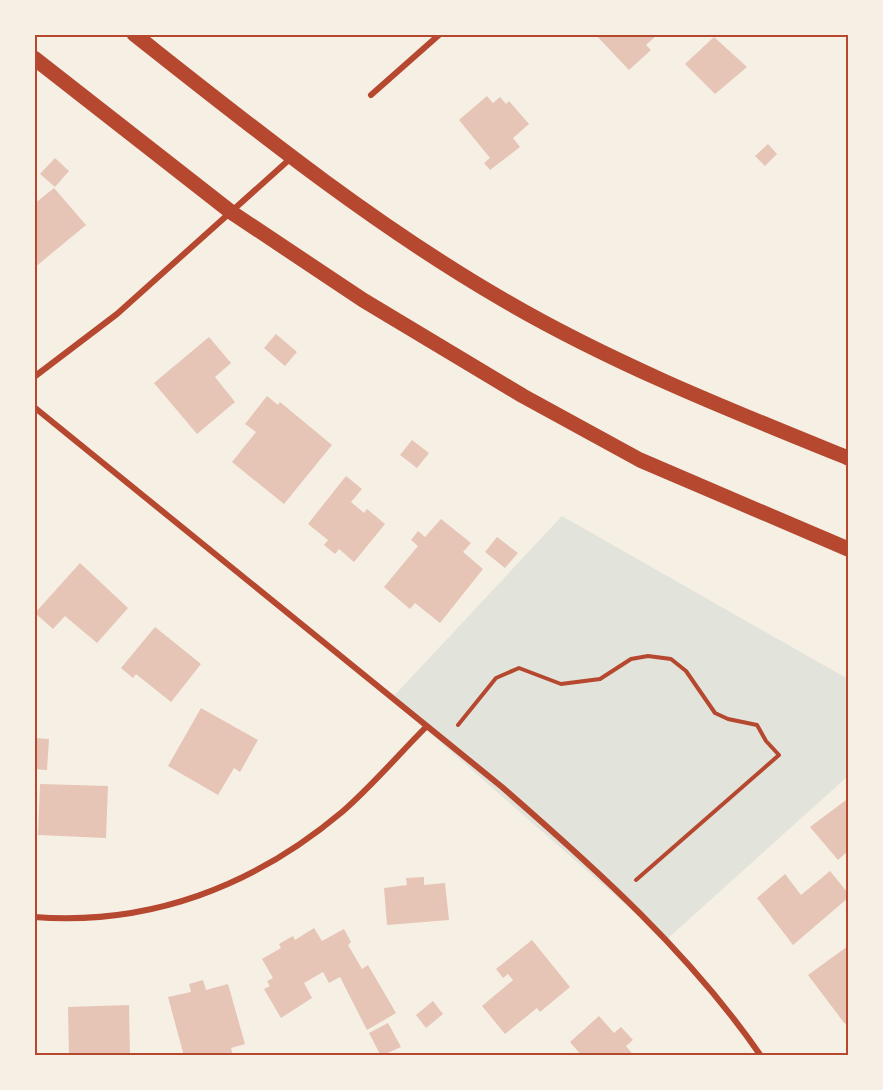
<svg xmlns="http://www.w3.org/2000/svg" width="883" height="1090" font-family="'Playfair Display',serif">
	<rect width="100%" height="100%" fill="#f6efe4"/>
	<path fill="#e2e4dc" d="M 562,516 L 848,679 L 848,776 L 666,940 L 391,699 Z"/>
	<g fill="#e6c5b7">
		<path d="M 595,34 L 658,34 L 646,45 L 651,50 L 629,70 Z"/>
		<path d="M 714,37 L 747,67 L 715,94 L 685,64 Z"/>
		<path d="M 487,96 L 493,103 L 500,97 L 506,104 L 509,101 L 529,124 L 513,138 L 520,147 L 490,170 L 484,163 L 490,158 L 459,120 Z"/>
		<path d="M 768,144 L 777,154 L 765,166 L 755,156 Z"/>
		<path d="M 55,158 L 69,171 L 55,187 L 40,174 Z"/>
		<path d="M 54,188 L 86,225 L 34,268 L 34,204 Z"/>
		<path d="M 276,334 L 297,352 L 285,366 L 264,348 Z"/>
		<path d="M 209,337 L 231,363 L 215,377 L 235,402 L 197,434 L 154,383 Z"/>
		<path d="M 267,396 L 278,405 L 280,402 L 332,445 L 284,504 L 232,462 L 256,432 L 245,424 Z"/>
		<path d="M 412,440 L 429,453 L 417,468 L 400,455 Z"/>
		<path d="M 346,476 L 362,489 L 351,502 L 364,513 L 367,509 L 385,524 L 354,562 L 339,549 L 335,554 L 324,545 L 328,540 L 308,524 Z"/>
		<path d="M 441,519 L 471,543 L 463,552 L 483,569 L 440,623 L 415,603 L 410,609 L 384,587 L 418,546 L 411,540 L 418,531 L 425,537 Z"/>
		<path d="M 497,537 L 518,553 L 505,568 L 485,552 Z"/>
		<path d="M 80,563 L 128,608 L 97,643 L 65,616 L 53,629 L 35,613 Z"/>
		<path d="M 155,627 L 201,664 L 171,702 L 136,674 L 133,678 L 121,668 Z"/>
		<path d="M 201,708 L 258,740 L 240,772 L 234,768 L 218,795 L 168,766 Z"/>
		<path d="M 34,738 L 49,739 L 47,770 L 34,769 Z"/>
		<path d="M 40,784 L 108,786 L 106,838 L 38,835 Z"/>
		<path d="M 846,800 L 848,803 L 848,851 L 838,860 L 810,827 Z"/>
		<path d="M 830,871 L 848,893 L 848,898 L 793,945 L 757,898 L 785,874 L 801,895 Z"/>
		<path d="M 424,877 L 424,885 L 445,883 L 449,920 L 387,925 L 384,888 L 407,885 L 406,878 Z"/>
		<path d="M 314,928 L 322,941 L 344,929 L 351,942 L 348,945 L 362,969 L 368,965 L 396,1013 L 367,1030 L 340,977 L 329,983 L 323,972 L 304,983 L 312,998 L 281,1018 L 264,989 L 270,986 L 267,981 L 273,978 L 262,959 L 281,948 L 279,944 L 293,936 L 295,940 Z"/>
		<path d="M 532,940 L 570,987 L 540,1012 L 537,1008 L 505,1034 L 482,1006 L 513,980 L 508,974 L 503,978 L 496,969 Z"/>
		<path d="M 848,946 L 848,1022 L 845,1024 L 808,975 Z"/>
		<path d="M 203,980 L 206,990 L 228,984 L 245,1044 L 231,1048 L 233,1056 L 184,1056 L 168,997 L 191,992 L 189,984 Z"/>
		<path d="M 433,1001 L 443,1014 L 426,1028 L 416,1015 Z"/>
		<path d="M 129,1005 L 130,1056 L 69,1056 L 68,1007 Z"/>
		<path d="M 599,1016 L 614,1033 L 621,1027 L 633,1040 L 626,1046 L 634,1056 L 582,1056 L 570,1042 Z"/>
		<path d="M 388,1023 L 401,1047 L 381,1056 L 369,1033 Z"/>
	</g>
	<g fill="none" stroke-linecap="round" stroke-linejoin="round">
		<path stroke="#b5482f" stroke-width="4" d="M 458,725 L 496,678 L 519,668 L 561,684 L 600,679 L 631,659 L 648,656 L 671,659 L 686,671 L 715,713 L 728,719 L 757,725 L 766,741 L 779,755 L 636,880"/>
		<g stroke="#b5482f" stroke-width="6">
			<path d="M 371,95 L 440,34"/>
			<path d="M 34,377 L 117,314 L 291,158"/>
			<path d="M 34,407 L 502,787 C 596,869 690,953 761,1056"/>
			<path d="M 34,917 C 150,926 254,886 342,812 C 372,786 398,755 426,727"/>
		</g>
		<g stroke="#b5482f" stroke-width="15">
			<path d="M 134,34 C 253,128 371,223 502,299 C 611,363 732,411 848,458"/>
			<path d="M 34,58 L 231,212 L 363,300 L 523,396 L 640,460 L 848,549"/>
		</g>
	</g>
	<rect width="883" height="1090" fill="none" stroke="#f6efe4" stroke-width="72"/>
	<rect x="36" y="36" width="811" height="1018" fill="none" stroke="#b5482f" stroke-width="2"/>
</svg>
